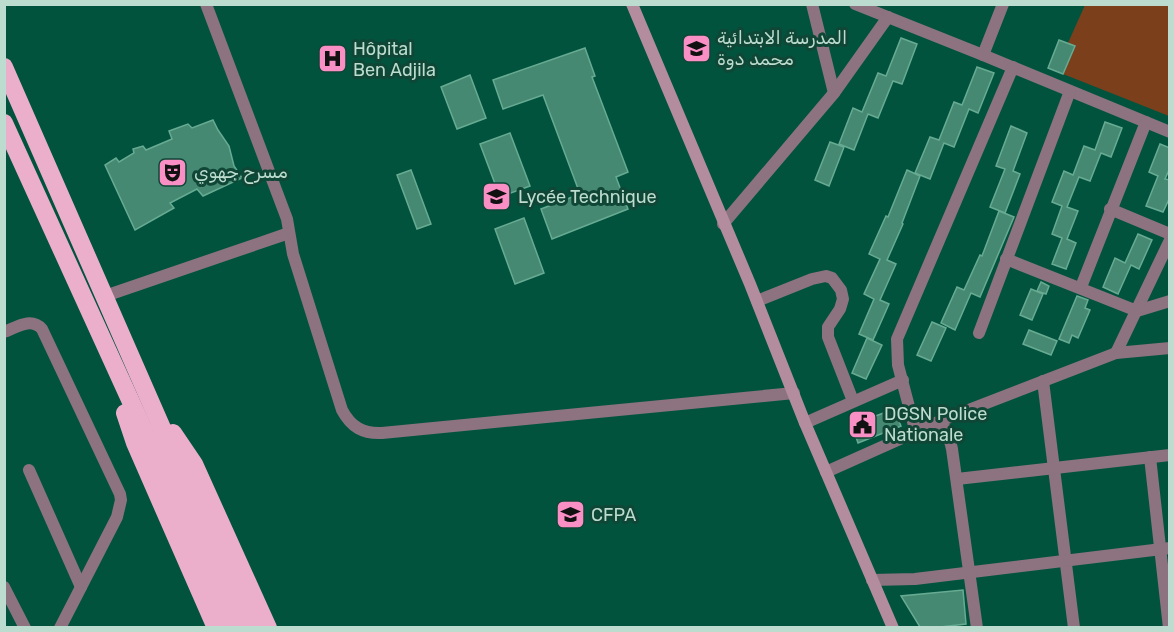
<svg xmlns="http://www.w3.org/2000/svg" width="1174" height="632" font-family="Rubik,'Noto Naskh Arabic',sans-serif">
	<rect width="100%" height="100%" fill="#02533e"/>
	<path fill="#7b3f1c" d="M 1085,5 L 1169,5 L 1169,116 L 1063,74 L 1075,47 L 1068,43 Z"/>
	<g fill="#468972" stroke="#68ab93" stroke-width="1.5">
		<path d="M 901,38 L 917,44 L 902,84 L 893,81 L 878,118 L 868,114 L 854,150 L 839,144 L 853,108 L 862,112 L 878,73 L 886,76 Z"/>
		<path d="M 1059,40 L 1075,46 L 1063,74 L 1048,68 Z"/>
		<path d="M 585,48 L 595,76 L 592,77 L 628,172 L 616,177 L 628,209 L 552,239 L 541,209 L 580,194 L 543,95 L 503,109 L 493,80 Z"/>
		<path d="M 977,67 L 994,73 L 978,113 L 969,109 L 954,147 L 944,143 L 930,179 L 915,173 L 930,137 L 939,140 L 954,102 L 962,105 Z"/>
		<path d="M 470,75 L 486,118 L 457,129 L 441,87 Z"/>
		<path d="M 213,120 L 218,130 L 229,146 L 234,166 L 242,178 L 203,196 L 197,189 L 170,203 L 174,208 L 135,230 L 105,165 L 116,158 L 119,162 L 134,153 L 133,149 L 143,146 L 146,150 L 172,139 L 169,131 L 188,124 L 192,128 Z"/>
		<path d="M 1105,122 L 1122,128 L 1111,157 L 1101,153 L 1090,181 L 1079,177 L 1067,207 L 1078,211 L 1067,239 L 1076,243 L 1066,269 L 1052,264 L 1062,238 L 1052,234 L 1062,206 L 1052,202 L 1064,171 L 1073,175 L 1084,146 L 1095,150 Z"/>
		<path d="M 1011,126 L 1027,133 L 1013,171 L 1020,174 L 1005,213 L 990,207 L 1005,169 L 996,166 Z"/>
		<path d="M 510,133 L 530,186 L 500,197 L 480,144 Z"/>
		<path d="M 830,142 L 844,147 L 829,186 L 815,180 Z"/>
		<path d="M 1160,144 L 1170,148 L 1170,168 L 1165,179 L 1170,180 L 1170,197 L 1163,212 L 1146,206 L 1158,176 L 1149,172 Z"/>
		<path d="M 411,170 L 431,224 L 417,229 L 397,175 Z"/>
		<path d="M 907,170 L 920,176 L 902,223 L 903,224 L 887,260 L 896,264 L 880,300 L 889,304 L 873,340 L 859,334 L 874,299 L 864,294 L 880,259 L 869,254 L 886,216 L 888,217 Z"/>
		<path d="M 999,211 L 1014,217 L 980,297 L 971,293 L 955,330 L 941,323 L 957,287 L 964,290 L 980,255 L 982,256 Z"/>
		<path d="M 524,218 L 544,273 L 515,284 L 495,229 Z"/>
		<path d="M 1138,234 L 1152,240 L 1139,269 L 1131,265 L 1118,294 L 1103,287 L 1115,258 L 1125,263 Z"/>
		<path d="M 1041,282 L 1049,286 L 1046,294 L 1037,291 Z"/>
		<path d="M 1031,289 L 1043,294 L 1032,320 L 1020,315 Z"/>
		<path d="M 1077,296 L 1088,300 L 1085,308 L 1090,310 L 1078,338 L 1072,335 L 1069,343 L 1059,339 Z"/>
		<path d="M 932,322 L 946,328 L 931,361 L 917,355 Z"/>
		<path d="M 1029,330 L 1057,341 L 1051,355 L 1023,344 Z"/>
		<path d="M 867,338 L 882,345 L 866,379 L 852,373 Z"/>
		<path d="M 894,409 L 901,426 L 858,443 L 852,425 Z"/>
		<path d="M 963,590 L 966,624 L 940,627 L 920,627 L 901,596 Z"/>
	</g>
	<g fill="none" stroke-linecap="round" stroke-linejoin="round">
		<g stroke="#8c737f" stroke-width="12">
			<path d="M 206,4 L 287,219 L 293,254 L 342,410 C 351,427 363,434 382,433 L 794,393"/>
			<path d="M 812,4 L 834,93"/>
			<path d="M 855,4 L 983,55 L 1170,132"/>
			<path d="M 983,55 L 1003,4"/>
			<path d="M 1110,209 L 1170,234"/>
			<path d="M 723,224 L 834,93 L 888,17"/>
			<path d="M 1006,259 L 1137,311 L 1170,301"/>
			<path d="M 1081,287 L 1146,122"/>
			<path d="M 105,296 L 289,233"/>
			<path d="M 757,301 L 812,279 L 826,276 L 832,278 L 841,290 L 843,299 L 840,309 L 828,327 L 828,337 L 853,401"/>
			<path d="M 4,332 C 17,327 31,317 42,329 L 120,494 L 121,500 L 117,517 L 60,628"/>
			<path d="M 979,333 L 1070,91"/>
			<path d="M 1116,353 L 1170,240"/>
			<path d="M 1043,381 L 1074,628"/>
			<path d="M 940,421 L 948,433 L 952,449 L 977,628"/>
			<path d="M 805,423 L 903,380"/>
			<path d="M 916,433 L 898,365 L 897,339 L 1013,67"/>
			<path d="M 1150,457 L 1169,628"/>
			<path d="M 29,470 L 81,587"/>
			<path d="M 826,472 L 940,421 L 1116,353 L 1170,348"/>
			<path d="M 957,479 L 1170,455"/>
			<path d="M 872,580 L 915,579 L 1170,548"/>
			<path d="M 4,587 L 25,628"/>
		</g>
		<path stroke="#b38c9e" stroke-width="12" d="M 632,4 L 750,284 L 805,423 L 893,628"/>
		<g stroke="#ebafcb" stroke-width="18">
			<path d="M 4,67 L 200,515 L 253,628"/>
			<path d="M 4,123 L 234,628"/>
			<path d="M 125,413 L 135,443 L 216,628"/>
			<path d="M 173,433 L 194,464 L 268,628"/>
		</g>
	</g>
	<defs>
		<symbol id="school-square" viewBox="-11 -11 22 22"><rect x="-9" y="-9" width="18" height="18" rx="4" fill="#fa8fc6" stroke="#104636"/><path d="M0-5L7-2L0 1L-7-2ZM-4 1L0 2.5L4 1V4Q0 6-4 4Z" fill="#111"/></symbol>
		<symbol id="hospital-square" viewBox="-11 -11 22 22"><rect x="-9" y="-9" width="18" height="18" rx="4" fill="#fa8fc6" stroke="#104636"/><path d="M-5-5h3v3.5h4V-5h3V5h-3V1.5h-4V5h-3Z" fill="#111"/></symbol>
		<symbol id="theatre-square" viewBox="-11 -11 22 22"><rect x="-9" y="-9" width="18" height="18" rx="4" fill="#fa8fc6" stroke="#104636"/><path d="M-5-5.5Q0-4 5-5.5V0Q5 5 0 6Q-5 5-5 0ZM-3.3-2.5H-1v1.5H-3.3ZM1-2.5H3.3v1.5H1ZM-2.8 1Q0 5.5 2.8 1Z" fill="#111"/></symbol>
		<symbol id="civic-square" viewBox="-11 -11 22 22"><rect x="-9" y="-9" width="18" height="18" rx="4" fill="#fa8fc6" stroke="#104636"/><path d="M-.6-6.5H3V-4.5H.6V-3L4-1V1h2V6H-6V1h2V-1L-.6-3ZM-1.2 2.5V6h2.4V2.5Z" fill="#111"/></symbol>
		<symbol id="university-square" viewBox="-11 -11 22 22"><rect x="-9" y="-9" width="18" height="18" rx="4" fill="#fa8fc6" stroke="#104636"/><path d="M0-5L7-2L0 1L-7-2ZM-4 1L0 2.5L4 1V4Q0 6-4 4Z" fill="#111"/></symbol>
	</defs>
	<g fill-rule="evenodd">
		<use href="#school-square" x="680" y="32" width="33" height="33"/>
		<use href="#hospital-square" x="316" y="42" width="33" height="33"/>
		<use href="#theatre-square" x="156" y="156" width="33" height="33"/>
		<use href="#school-square" x="480" y="180" width="33" height="33"/>
		<use href="#civic-square" x="846" y="408" width="33" height="33"/>
		<use href="#university-square" x="554" y="498" width="33" height="33"/>
	</g>
	<g text-anchor="middle" dominant-baseline="central" stroke-width="6" stroke-linejoin="round" paint-order="stroke">
		<g font-size="18" fill="#bbdcce" stroke="#104636" text-anchor="start">
			<text x="717" y="38">المدرسة الابتدائية<tspan x="717" dy="21">محمد دوة</tspan></text>
			<text x="353" y="49">Hôpital<tspan x="353" dy="21">Ben Adjila</tspan></text>
			<text x="194" y="172">مسرح جهوي</text>
			<text x="518" y="197">Lycée Technique</text>
			<text x="884" y="414">DGSN Police<tspan x="884" dy="21">Nationale</tspan></text>
			<text x="591" y="515">CFPA</text>
		</g>
	</g>
	<rect width="1174" height="632" fill="none" stroke="#bbdcce" stroke-width="12"/>
</svg>
